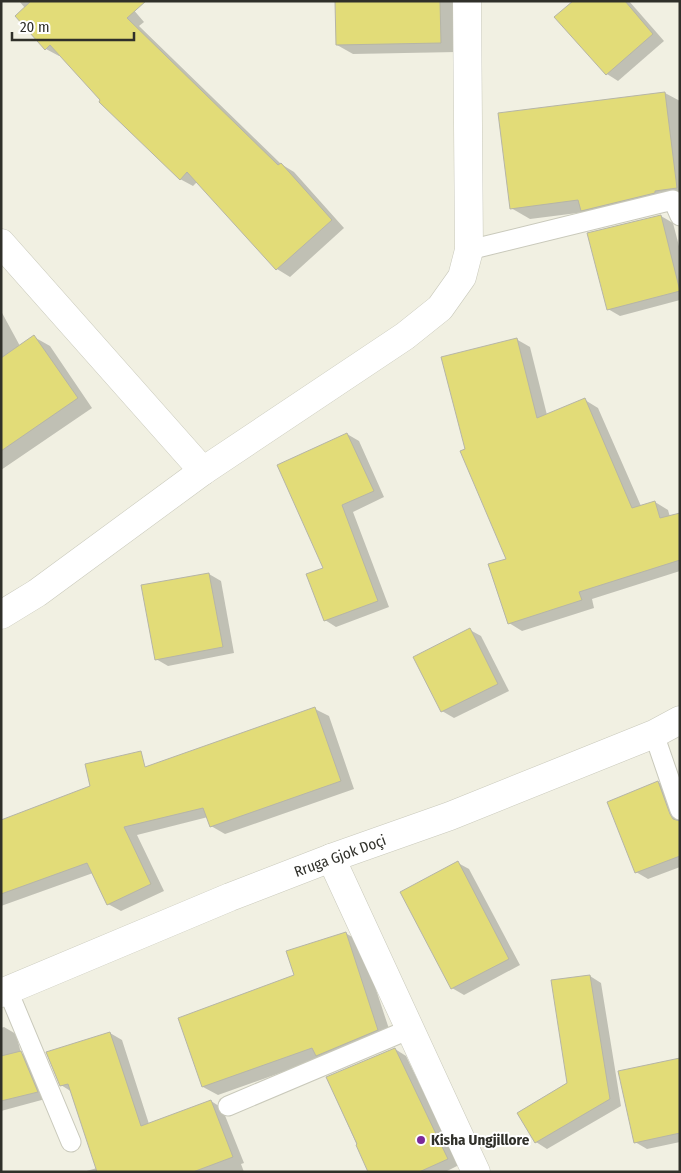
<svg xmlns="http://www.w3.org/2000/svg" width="681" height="1173" font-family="'Fira Sans Condensed',sans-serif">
	<rect width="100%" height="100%" fill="#f1f0e2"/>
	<g fill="#0003">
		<path d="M 19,1 L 126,1 L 144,22 L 139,26 L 281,164 L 294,172 L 344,228 L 290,277 L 277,269 L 197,182 L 193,186 L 180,179 L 102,100 L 61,55 L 59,56 L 46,49 L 25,8 Z"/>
		<path d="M 336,1 L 456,1 L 457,52 L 353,54 L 337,45 Z"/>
		<path d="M 574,1 L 629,1 L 664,41 L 618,81 L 607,74 Z"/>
		<path d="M 665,93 L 680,101 L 680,200 L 530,219 L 511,208 Z"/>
		<path d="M 661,216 L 673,223 L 680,250 L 680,300 L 620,316 L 608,309 Z"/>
		<path d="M 1,311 L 20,346 L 34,337 L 50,346 L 92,408 L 1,470 Z"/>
		<path d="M 516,339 L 530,347 L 547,415 L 585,400 L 598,408 L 641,506 L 655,502 L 668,510 L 670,517 L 680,514 L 680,571 L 592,599 L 594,608 L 522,631 L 509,623 L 507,559 L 466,449 Z"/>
		<path d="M 347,434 L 359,441 L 384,497 L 353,512 L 389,607 L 336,627 L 325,620 L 325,569 Z"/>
		<path d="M 209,574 L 221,581 L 234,653 L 168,666 L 156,659 Z"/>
		<path d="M 470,630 L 481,636 L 509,691 L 454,718 L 442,711 Z"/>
		<path d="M 315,709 L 329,716 L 354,789 L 225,834 L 211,826 L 208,817 L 137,835 L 164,891 L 121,911 L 108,904 L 93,873 L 1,906 L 1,821 Z"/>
		<path d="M 658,782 L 670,789 L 680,818 L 680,867 L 648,879 L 636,872 L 608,802 Z"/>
		<path d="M 458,863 L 469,869 L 520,965 L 464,995 L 452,988 Z"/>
		<path d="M 345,933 L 360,941 L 392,1038 L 322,1058 L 218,1095 L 203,1087 L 296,976 Z"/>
		<path d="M 590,976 L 601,983 L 621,1106 L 547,1149 L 536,1142 L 568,1084 Z"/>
		<path d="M 4,1027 L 16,1034 L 21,1053 L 33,1059 L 49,1098 L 1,1111 L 1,1028 Z"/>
		<path d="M 110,1033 L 122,1040 L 149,1124 L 211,1101 L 222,1108 L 244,1163 L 241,1164 L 244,1172 L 83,1172 L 97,1168 L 72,1092 L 61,1085 Z"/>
		<path d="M 395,1049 L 406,1056 L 459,1165 L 445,1172 L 369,1172 L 327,1078 Z"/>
		<path d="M 680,1059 L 680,1142 L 647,1149 L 635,1142 Z"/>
	</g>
	<g fill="#e2dc78" stroke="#b6b5a7">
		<path d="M 31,1 L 146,1 L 127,18 L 278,165 L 281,163 L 332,220 L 276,270 L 187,172 L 180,180 L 99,102 L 100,100 L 50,45 L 45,50 L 15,16 Z"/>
		<path d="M 335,1 L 440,1 L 441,43 L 336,45 Z"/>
		<path d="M 573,1 L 625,1 L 653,34 L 606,75 L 554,17 Z"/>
		<path d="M 665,92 L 677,188 L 655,191 L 655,193 L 581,211 L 578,200 L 510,209 L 498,113 Z"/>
		<path d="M 661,215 L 680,291 L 607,310 L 587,233 Z"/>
		<path d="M 34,335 L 78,398 L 1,451 L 1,358 Z"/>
		<path d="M 517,338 L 537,418 L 585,398 L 632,508 L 655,501 L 660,518 L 680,513 L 680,560 L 579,592 L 582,600 L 508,624 L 488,564 L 506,559 L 460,451 L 465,449 L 441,357 Z"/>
		<path d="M 347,433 L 374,491 L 342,505 L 378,601 L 324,621 L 306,574 L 323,568 L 277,465 Z"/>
		<path d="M 209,573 L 223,647 L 155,660 L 141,585 Z"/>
		<path d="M 470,628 L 498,684 L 441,712 L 413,657 Z"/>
		<path d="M 315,707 L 341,781 L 210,827 L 203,808 L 124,827 L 151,884 L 107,905 L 87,863 L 1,894 L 1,820 L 90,786 L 85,764 L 141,751 L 145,767 Z"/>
		<path d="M 658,781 L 670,814 L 673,819 L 680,821 L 680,856 L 635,873 L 607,802 Z"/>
		<path d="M 458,861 L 509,959 L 451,989 L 400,892 Z"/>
		<path d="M 346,932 L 378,1030 L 316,1056 L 312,1048 L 202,1087 L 178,1018 L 294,975 L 286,951 Z"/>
		<path d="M 590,975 L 610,1099 L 535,1143 L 517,1113 L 567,1083 L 551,980 Z"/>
		<path d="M 110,1032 L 141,1126 L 211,1100 L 233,1157 L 193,1172 L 97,1172 L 68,1084 L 60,1086 L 46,1052 Z"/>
		<path d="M 395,1048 L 448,1159 L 419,1172 L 368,1172 L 356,1145 L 357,1144 L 326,1077 Z"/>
		<path d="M 21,1051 L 38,1092 L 1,1101 L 1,1056 Z"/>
		<path d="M 680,1058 L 680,1133 L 634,1143 L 618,1071 Z"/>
	</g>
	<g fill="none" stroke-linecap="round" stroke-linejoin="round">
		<defs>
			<g id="service">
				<path d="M 469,250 L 673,200 L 680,216"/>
				<path d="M 654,734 L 680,810"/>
				<path d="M 8,991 L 71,1142"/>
				<path d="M 228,1106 L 410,1029"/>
			</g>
			<g id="minor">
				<path d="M 1,243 L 203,471"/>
				<path d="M 1,615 L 37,593 L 203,471 L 405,336 L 440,308 L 462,277 L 469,250 L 467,1"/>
				<path d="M 331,858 L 476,1172"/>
				<path d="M 1,993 L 230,897 L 331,858 L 450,816 L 654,734 L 680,720"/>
			</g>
		</defs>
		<use href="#service" stroke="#c9c9bb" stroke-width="21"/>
		<use href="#minor" stroke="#c9c9bb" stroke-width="29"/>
		<use href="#service" stroke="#fff" stroke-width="19"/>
		<use href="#minor" stroke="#fff" stroke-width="28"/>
	</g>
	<circle fill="#7c2a9a" stroke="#fff" stroke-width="2" cx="421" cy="1140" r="5"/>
	<g text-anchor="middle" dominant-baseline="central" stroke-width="4" stroke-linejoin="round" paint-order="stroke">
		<g font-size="15" fill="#30302a" stroke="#fff">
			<text transform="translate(340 856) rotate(-20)">Rruga Gjok Doçi</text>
		</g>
		<g font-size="15" font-weight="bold" fill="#30302a" stroke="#fff" text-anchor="start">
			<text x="431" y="1140">Kisha Ungjillore</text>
		</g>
	</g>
	<rect width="681" height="1173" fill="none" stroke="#30302a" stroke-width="5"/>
	<path d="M12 32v8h122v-8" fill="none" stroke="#30302a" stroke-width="2.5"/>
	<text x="20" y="32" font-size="15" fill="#30302a" stroke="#ffffff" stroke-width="4" paint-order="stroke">20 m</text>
</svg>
